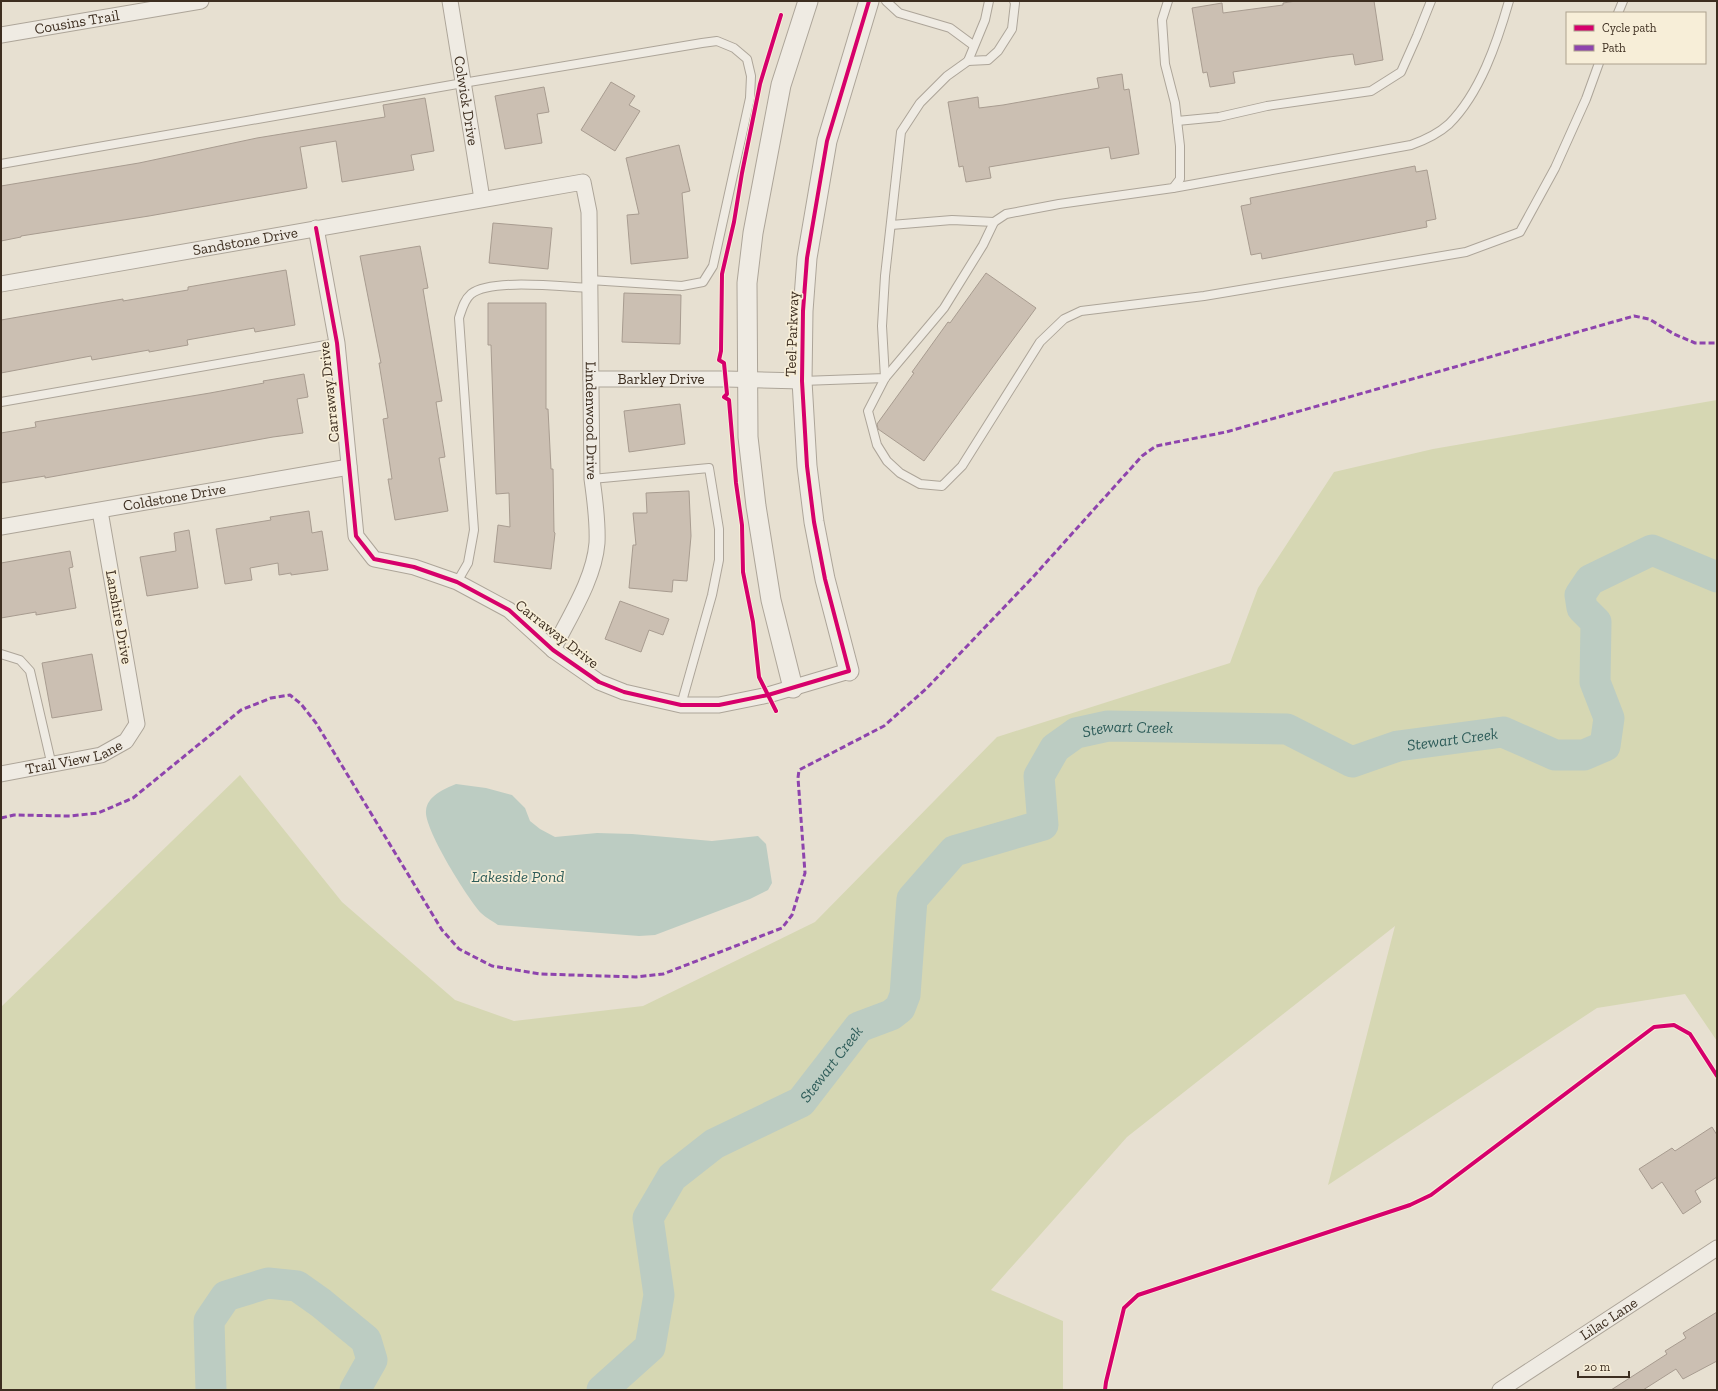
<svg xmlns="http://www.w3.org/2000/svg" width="1718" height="1391" font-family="'Zilla Slab',serif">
	<rect width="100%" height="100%" fill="#e7e0d1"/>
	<path fill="#d6d7b3" d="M 1717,400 L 1717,1041 L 1685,994 L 1597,1008 L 1328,1185 L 1395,926 L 1127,1137 L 991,1290 L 1063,1321 L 1063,1390 L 1,1390 L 1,1007 L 240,775 L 342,902 L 455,1000 L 514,1021 L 643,1006 L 815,922 L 997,737 L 1230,663 L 1258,588 L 1334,472 L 1433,449 Z"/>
	<path fill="#bcccc2" d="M 456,784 L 486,788 L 512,795 L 525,808 L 530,821 L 540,829 L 555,837 L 597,833 L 632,834 L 712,841 L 758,836 L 766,844 L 772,883 L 768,890 L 750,899 L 655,935 L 639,936 L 498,925 C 493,921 486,918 481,913 C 468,899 424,829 426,811 C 427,796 444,789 456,784 Z"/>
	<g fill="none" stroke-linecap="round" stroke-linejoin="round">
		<g stroke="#bcccc2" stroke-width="31">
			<path d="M 211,1390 L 209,1321 L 226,1296 L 268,1283 L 297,1286 L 321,1303 L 366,1340 L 372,1360 L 355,1390"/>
			<path id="s1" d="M 602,1390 L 650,1347 L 659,1295 L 648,1218 L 672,1177 L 714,1144 L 801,1102 L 859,1027 L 891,1015 L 900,1008 L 905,995 L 912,899 L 954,851 L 1043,825 L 1039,776 L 1055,748 L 1076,733 L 1108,726 L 1287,729 L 1352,762 L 1398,746 L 1503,732 L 1555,755 L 1584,755 L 1605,746 L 1609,718 L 1595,682 L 1596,622 L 1582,608 L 1580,595 L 1590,580 L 1652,550 L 1717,577"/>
		</g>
	</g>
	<g fill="#cbbfb2" stroke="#a89c90">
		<path d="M 1296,1 L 1374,1 L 1383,60 L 1355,65 L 1353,54 L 1329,57 L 1233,72 L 1235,83 L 1210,87 L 1207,72 L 1203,73 L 1192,8 L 1222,3 L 1223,13 L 1283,5 L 1283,3 Z"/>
		<path d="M 1122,74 L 1124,90 L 1129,89 L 1139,154 L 1111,159 L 1109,147 L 989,167 L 991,178 L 966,182 L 963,166 L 959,167 L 948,102 L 978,97 L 979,108 L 1003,105 L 1099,88 L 1097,78 Z"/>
		<path d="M 611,82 L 635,96 L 629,105 L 640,111 L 615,151 L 581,130 Z"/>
		<path d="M 544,87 L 549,112 L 537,114 L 542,143 L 505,149 L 495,96 Z"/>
		<path d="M 425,98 L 434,151 L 411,155 L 414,170 L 342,182 L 336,141 L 300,147 L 307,188 L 149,216 L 21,236 L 21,237 L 1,241 L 1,186 L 139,163 L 257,138 L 385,117 L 383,105 Z"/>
		<path d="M 679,145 L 690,191 L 682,193 L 688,258 L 631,264 L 627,215 L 639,214 L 626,158 Z"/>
		<path d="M 1415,166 L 1416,172 L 1427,170 L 1436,219 L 1426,221 L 1427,227 L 1262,259 L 1261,253 L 1251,255 L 1241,206 L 1251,204 L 1250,198 Z"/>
		<path d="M 493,223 L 552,228 L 548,269 L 489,263 Z"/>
		<path d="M 420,246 L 428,288 L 423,289 L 442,401 L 436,402 L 445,457 L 439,458 L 448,511 L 395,520 L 388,479 L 392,479 L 383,419 L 388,418 L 379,363 L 381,363 L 360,256 Z"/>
		<path d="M 286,270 L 295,325 L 255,332 L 254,328 L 187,340 L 188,345 L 149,352 L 149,350 L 92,360 L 91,356 L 1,373 L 1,320 L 123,299 L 123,301 L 188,290 L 188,287 Z"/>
		<path d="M 986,273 L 1036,308 L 924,461 L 878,429 L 877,424 L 914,373 L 912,372 L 925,354 L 948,322 L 950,323 Z"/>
		<path d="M 624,293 L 681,295 L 680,344 L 622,342 Z"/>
		<path d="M 488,303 L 546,303 L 546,409 L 548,409 L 551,469 L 553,469 L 554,532 L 555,533 L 551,569 L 494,562 L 498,525 L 510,527 L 509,493 L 496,494 L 491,345 L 488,345 Z"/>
		<path d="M 304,374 L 308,397 L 297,399 L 303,433 L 273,437 L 45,478 L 45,476 L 1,483 L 1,433 L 36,427 L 35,422 L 210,393 L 264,383 L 263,381 Z"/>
		<path d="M 680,404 L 685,444 L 629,452 L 624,411 Z"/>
		<path d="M 689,491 L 691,536 L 687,581 L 673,580 L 672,592 L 629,588 L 633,545 L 636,545 L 633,513 L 647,513 L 646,493 Z"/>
		<path d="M 309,511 L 312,533 L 322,531 L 328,570 L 291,575 L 291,573 L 279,575 L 278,563 L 250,568 L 252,580 L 225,584 L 216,529 L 271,520 L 270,517 Z"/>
		<path d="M 189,530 L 198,588 L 147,596 L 140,557 L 176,551 L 174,533 Z"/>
		<path d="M 70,551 L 73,567 L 69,568 L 76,608 L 36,615 L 36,612 L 1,618 L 1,563 Z"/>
		<path d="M 620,601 L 669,619 L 663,635 L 649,630 L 641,652 L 605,639 Z"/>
		<path d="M 92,654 L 102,710 L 52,718 L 42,663 Z"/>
		<path d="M 1712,1127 L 1717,1135 L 1717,1177 L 1695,1191 L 1701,1202 L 1683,1214 L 1662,1182 L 1652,1189 L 1639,1169 L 1672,1148 L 1675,1151 Z"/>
		<path d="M 1717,1312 L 1717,1361 L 1683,1379 L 1676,1369 L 1643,1390 L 1611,1390 L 1667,1354 L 1665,1351 L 1686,1338 L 1683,1333 Z"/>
	</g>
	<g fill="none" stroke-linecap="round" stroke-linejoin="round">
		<defs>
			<g id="service">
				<path d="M 886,1 L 899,13 L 950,28 L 973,45"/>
				<path d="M 1168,1 L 1162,20 L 1165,64 L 1175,103 L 1180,146 L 1180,179 L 1173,188 L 1059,204 L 1006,214 L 994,222 L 983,245 L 944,308 L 885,378 L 868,411 L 877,445 L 887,461 L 900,473 L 920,484 L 942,486 L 962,466 L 1040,342 L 1064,319 L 1081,311 L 1204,296 L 1466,252 L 1520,232 L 1555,168 L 1586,99 L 1599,63"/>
				<path d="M 1618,13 L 1623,1"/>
				<path d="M 968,61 L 988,60 L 998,51 L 1012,29 L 1015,3 L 1014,1"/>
				<path d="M 1177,121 L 1219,117 L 1267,106 L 1371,91 L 1401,72 L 1417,36 L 1431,1"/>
				<path d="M 1,164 L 463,83 L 702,43 L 717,41 L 734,48 L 747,59 L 751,76 L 750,98 L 713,266 L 703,282 L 682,286 L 590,280"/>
				<path d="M 1173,188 L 1411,145 C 1425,140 1438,134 1449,124 C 1480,93 1497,43 1509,1"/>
				<path d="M 891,225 L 952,220 L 994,222"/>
				<path d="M 802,381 L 885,378 L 882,326 L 885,276 L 901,132 L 920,103 L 947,76 L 968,61 L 985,20 L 989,1"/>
				<path d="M 1,402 L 337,343"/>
				<path d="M 592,479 L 709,468 L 719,529 L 719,560 L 712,595 L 681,705"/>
				<path d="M 457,582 L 468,563 L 474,530 L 459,318 C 462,309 464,300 471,294 C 492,278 563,287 590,288"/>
				<path d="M 1,654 L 20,660 L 30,671 L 52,766"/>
			</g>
			<g id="minor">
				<path id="s2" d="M 450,1 L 482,199"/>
				<path id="s3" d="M 1,35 L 201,1"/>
				<path d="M 316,228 L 337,343 L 356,536 L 374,559 L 414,567 L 457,582 L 509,610 L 553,650 L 599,682 L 624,692 L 681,705 L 719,705 L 768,695 L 849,671"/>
				<path id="s4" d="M 1,284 L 583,182 L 589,212 L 592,479 C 595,500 598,522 597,543 C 594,580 569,617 553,650"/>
				<path id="s5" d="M 591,379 L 726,379 L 802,381"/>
				<path id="s6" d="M 1,527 L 349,467"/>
				<path id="s7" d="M 1,774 L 101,755 L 126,741 L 137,724 L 100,511"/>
				<path id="s8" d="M 1500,1390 L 1717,1248"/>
			</g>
			<g id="tertiary">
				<path d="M 849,671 L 825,579 L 814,522 L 807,466 L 802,381 L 803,311 L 807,258 L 827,141 L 869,1"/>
				<path d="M 793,688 L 771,600 L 756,506 L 748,437 L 747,283 L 753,233 L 781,85 L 808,1"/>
			</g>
		</defs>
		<use href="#service" stroke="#ada599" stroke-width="10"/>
		<use href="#minor" stroke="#ada599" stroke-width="17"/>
		<use href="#tertiary" stroke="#ada599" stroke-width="21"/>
		<use href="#service" stroke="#efebe3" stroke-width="8"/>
		<use href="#minor" stroke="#efebe3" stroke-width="15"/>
		<use href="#tertiary" stroke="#efebe3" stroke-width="19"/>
		<path stroke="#8e44ad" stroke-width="3" stroke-dasharray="6 3" stroke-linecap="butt" d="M 1,818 L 14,815 L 70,816 L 98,813 L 133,798 L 241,710 L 271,698 L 290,695 L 301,704 L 316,723 L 442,930 L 459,949 L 492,966 L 540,974 L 636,977 L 663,974 L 782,928 L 792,915 L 805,873 L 798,778 L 799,770 L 884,726 L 927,688 L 1033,577 L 1142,456 L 1156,446 L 1226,432 L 1634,316 L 1649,319 L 1674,334 L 1695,343 L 1717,343"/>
		<defs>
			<g id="cycleway">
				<path d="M 316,228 L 337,343 L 356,536 L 374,559 L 414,567 L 457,582 L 509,610 L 553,650 L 599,682 L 624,692 L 681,705 L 719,705 L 768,695 L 849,671 L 825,579 L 814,522 L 807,466 L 802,381 L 803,311 L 807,258 L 827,141 L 869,1"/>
				<path d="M 776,711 L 759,677 L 753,622 L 743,572 L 742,525 L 736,483 L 729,400 L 724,397 L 727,394 L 724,363 L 719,360 L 721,351 L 722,274 L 734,222 L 742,173 L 760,84 L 781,15"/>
				<path d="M 1105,1390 L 1106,1382 L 1124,1308 L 1138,1295 L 1410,1205 L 1431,1195 L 1654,1027 L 1674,1025 L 1690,1034 L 1717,1076"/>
			</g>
		</defs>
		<use href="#cycleway" stroke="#f7eed8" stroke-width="6"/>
		<use href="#cycleway" stroke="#d6006c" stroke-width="4"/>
	</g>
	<g text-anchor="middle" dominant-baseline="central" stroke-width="3.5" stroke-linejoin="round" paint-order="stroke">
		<g font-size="15" fill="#3d2e20" stroke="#f7eed8">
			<text stroke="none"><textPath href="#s3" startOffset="77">Cousins Trail</textPath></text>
			<text stroke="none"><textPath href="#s2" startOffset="101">Colwick Drive</textPath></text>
			<text stroke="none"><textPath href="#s4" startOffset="248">Sandstone Drive</textPath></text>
			<text transform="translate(792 334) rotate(-88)">Teel Parkway</text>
			<text stroke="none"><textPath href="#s5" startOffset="70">Barkley Drive</textPath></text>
			<text transform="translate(329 392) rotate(-96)">Carraway Drive</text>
			<text stroke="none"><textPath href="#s4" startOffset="830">Lindenwood Drive</textPath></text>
			<text stroke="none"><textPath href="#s6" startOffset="176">Coldstone Drive</textPath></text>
			<text transform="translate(119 617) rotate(80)">Lanshire Drive</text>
			<text transform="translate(557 634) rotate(38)">Carraway Drive</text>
			<text stroke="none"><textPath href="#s7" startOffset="75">Trail View Lane</textPath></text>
			<text stroke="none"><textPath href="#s8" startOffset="130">Lilac Lane</textPath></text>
		</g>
		<g font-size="16" font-style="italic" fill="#2f5d5a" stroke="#f7eed8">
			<text stroke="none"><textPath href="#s1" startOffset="959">Stewart Creek</textPath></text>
			<text stroke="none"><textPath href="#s1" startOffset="1295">Stewart Creek</textPath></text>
			<text x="518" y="876">Lakeside Pond</text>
			<text stroke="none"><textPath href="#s1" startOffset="441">Stewart Creek</textPath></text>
		</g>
	</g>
	<rect width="1718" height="1391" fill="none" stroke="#3d2e20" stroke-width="4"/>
	<rect x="1566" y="12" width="140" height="52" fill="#f7eed8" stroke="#ada18e"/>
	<rect x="1574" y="25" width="20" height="6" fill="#d6006c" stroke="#ada18e"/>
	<text x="1602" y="32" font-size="12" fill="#3d2e20">Cycle path</text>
	<rect x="1574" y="45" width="20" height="6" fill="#8e44ad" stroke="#ada18e"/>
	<text x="1602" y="52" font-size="12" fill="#3d2e20">Path</text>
	<path d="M1578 1371v6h51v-6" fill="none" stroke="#3d2e20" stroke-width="2"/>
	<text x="1584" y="1371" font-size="12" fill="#3d2e20" stroke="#f7eed8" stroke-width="3" paint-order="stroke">20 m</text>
</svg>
